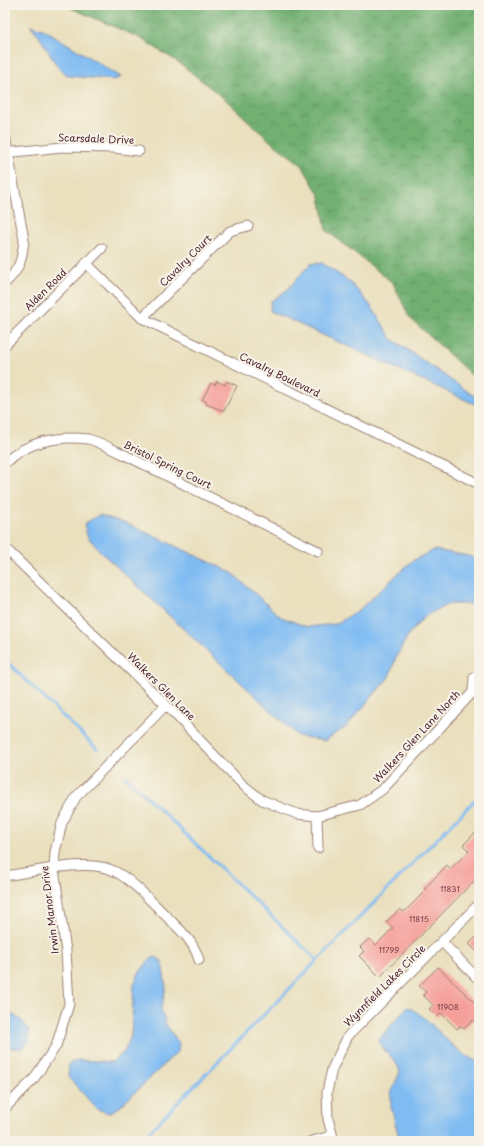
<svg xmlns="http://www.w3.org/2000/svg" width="484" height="1146" font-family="'Playpen Sans',sans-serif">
	<defs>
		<pattern id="forest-crowns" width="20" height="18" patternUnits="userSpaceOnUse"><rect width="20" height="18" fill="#72b072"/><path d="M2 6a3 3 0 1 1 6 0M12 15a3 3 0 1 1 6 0" fill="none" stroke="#608f5e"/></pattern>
	</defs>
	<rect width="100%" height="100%" fill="#f7f3e8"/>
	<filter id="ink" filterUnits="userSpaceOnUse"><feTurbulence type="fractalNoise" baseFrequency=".025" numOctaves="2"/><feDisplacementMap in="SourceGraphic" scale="8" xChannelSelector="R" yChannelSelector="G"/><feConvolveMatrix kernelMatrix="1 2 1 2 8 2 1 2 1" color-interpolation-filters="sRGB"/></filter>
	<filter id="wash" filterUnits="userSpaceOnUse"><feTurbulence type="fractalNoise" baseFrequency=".012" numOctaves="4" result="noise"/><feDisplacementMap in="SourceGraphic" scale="16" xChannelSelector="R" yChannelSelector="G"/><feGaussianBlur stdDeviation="0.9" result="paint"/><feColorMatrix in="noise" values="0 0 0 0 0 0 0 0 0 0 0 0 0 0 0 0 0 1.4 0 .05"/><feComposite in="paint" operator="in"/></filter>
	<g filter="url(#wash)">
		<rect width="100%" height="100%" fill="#eae0be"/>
		<path fill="url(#forest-crowns)" stroke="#5e684e" d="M 64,5 L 479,5 L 479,382 L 410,318 L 393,283 L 326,230 L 320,196 L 301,164 L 271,142 L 226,100 L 178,62 L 140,38 Z"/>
		<g fill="#80bcf2" stroke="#656e8e">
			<path d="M 30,25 L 45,30 L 121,77 L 114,80 L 69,76 L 59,69 L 37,33 Z"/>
			<path d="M 322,263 L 350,282 L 371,306 L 392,339 L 474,396 L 479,406 L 270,311 L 271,301 L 287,290 L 310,264 Z"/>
			<path d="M 99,515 L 126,523 L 231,572 L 281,617 L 307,627 L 336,624 L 359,610 L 412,561 L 434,550 L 469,556 L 479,561 L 479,604 L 449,604 L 425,616 L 409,634 L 396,657 L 389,677 L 346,727 L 324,741 L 298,736 L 101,552 L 87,536 L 84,524 Z"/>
			<path d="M 156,957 L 162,961 L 166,988 L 161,1009 L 166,1024 L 179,1044 L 178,1051 L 121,1106 L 109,1113 L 97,1109 L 68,1077 L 69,1064 L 78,1060 L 112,1062 L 124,1052 L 131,1036 L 134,985 L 139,973 L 150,959 Z"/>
			<path d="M 407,1007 C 433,1017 448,1051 479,1062 L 479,1141 L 400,1141 L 391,1107 L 391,1093 L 400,1072 C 395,1055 385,1055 379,1042 L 381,1037 Z"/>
			<path d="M 5,1010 L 21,1020 L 29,1029 L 29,1041 L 22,1048 L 12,1048 L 5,1045 Z"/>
		</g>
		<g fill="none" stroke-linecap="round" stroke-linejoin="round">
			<g stroke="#80bcf2" stroke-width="3">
				<path d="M 5,660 L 97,749"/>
				<path d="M 125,776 L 317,960"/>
				<path d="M 140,1141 L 479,796"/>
			</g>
		</g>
		<g id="blocks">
			<g fill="#f59f9a">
				<path d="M 217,381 L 225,385 L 227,381 L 237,386 L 224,411 L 206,404 L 207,402 L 202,400 L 211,383 L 215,385 Z"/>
				<path d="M 479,829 L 479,876 L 380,977 L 359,956 L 364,951 L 360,947 L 369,939 L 376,945 L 393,928 L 386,922 L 400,909 L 404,912 L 426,890 L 424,889 L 447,865 L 450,869 L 469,851 L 463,845 Z"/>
				<path d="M 479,934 L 479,954 L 469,944 Z"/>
				<path d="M 438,967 L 479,1007 L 479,1025 L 473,1020 L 464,1029 L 460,1026 L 457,1029 L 441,1013 L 437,1017 L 429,1009 L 433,1005 L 423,995 L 426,992 L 419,986 Z"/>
			</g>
		</g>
	</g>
	<g filter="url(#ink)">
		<use href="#blocks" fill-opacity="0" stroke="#9a8074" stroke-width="1"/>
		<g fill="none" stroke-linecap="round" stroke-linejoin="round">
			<defs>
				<g id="minor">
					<path d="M 5,136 L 24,240 C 22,260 20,269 5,283"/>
					<path d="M 5,153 L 62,147 L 113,148 L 139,151"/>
					<path d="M 86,263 L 142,318 L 479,484"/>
					<path d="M 142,318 L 230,231 L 248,226"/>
					<path d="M 5,345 L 102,248"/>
					<path d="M 5,463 C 25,442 59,435 88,439 C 97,441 108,447 117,451 L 318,551"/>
					<path d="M 5,548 L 166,705 L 243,785 L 262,800 L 297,814 L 317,816 L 360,805 L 383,789 L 473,692 L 474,677"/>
					<path d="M 317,816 L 318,848"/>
					<path d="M 5,876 C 35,872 90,857 116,872 C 134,882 148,898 162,912 C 177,927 193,939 199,960"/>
					<path d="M 442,942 L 479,980"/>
					<path d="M 5,1108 L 33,1080 L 56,1046 L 69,1004 L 66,951 L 54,869 L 55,852 L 62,823 L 76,797 L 166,705"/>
					<path d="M 312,1141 L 332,1136"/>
					<path d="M 334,1141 L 328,1119 L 327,1092 L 332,1069 L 348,1036 L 479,904"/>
				</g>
			</defs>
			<use href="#minor" stroke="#9a8074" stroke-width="11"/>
			<use href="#minor" stroke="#fff" stroke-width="9"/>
		</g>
	</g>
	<g text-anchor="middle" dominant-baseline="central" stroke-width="4" stroke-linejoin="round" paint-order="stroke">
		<g font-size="8" fill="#753f47">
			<text x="450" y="889">11831</text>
			<text x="419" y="919">11815</text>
			<text x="389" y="950">11799</text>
			<text x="448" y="1007">11908</text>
		</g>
		<g font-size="10" fill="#4a1f2b" stroke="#f7f3e8">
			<text transform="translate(96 138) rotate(2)">Scarsdale Drive</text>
			<text transform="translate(185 260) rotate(-45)">Cavalry Court</text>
			<text transform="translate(45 289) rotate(-45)">Alden Road</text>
			<text transform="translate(280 374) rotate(26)">Cavalry Boulevard</text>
			<text transform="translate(168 464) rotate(26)">Bristol Spring Court</text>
			<text transform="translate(162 686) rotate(45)">Walkers Glen Lane</text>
			<text transform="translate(416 736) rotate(-47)">Walkers Glen Lane North</text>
			<text transform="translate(49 910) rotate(-97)">Irwin Manor Drive</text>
			<text transform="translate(384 985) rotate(-45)">Wynnfield Lakes Circle</text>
		</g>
	</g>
	<rect width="484" height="1146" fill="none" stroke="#f7f3e8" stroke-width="20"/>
</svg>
